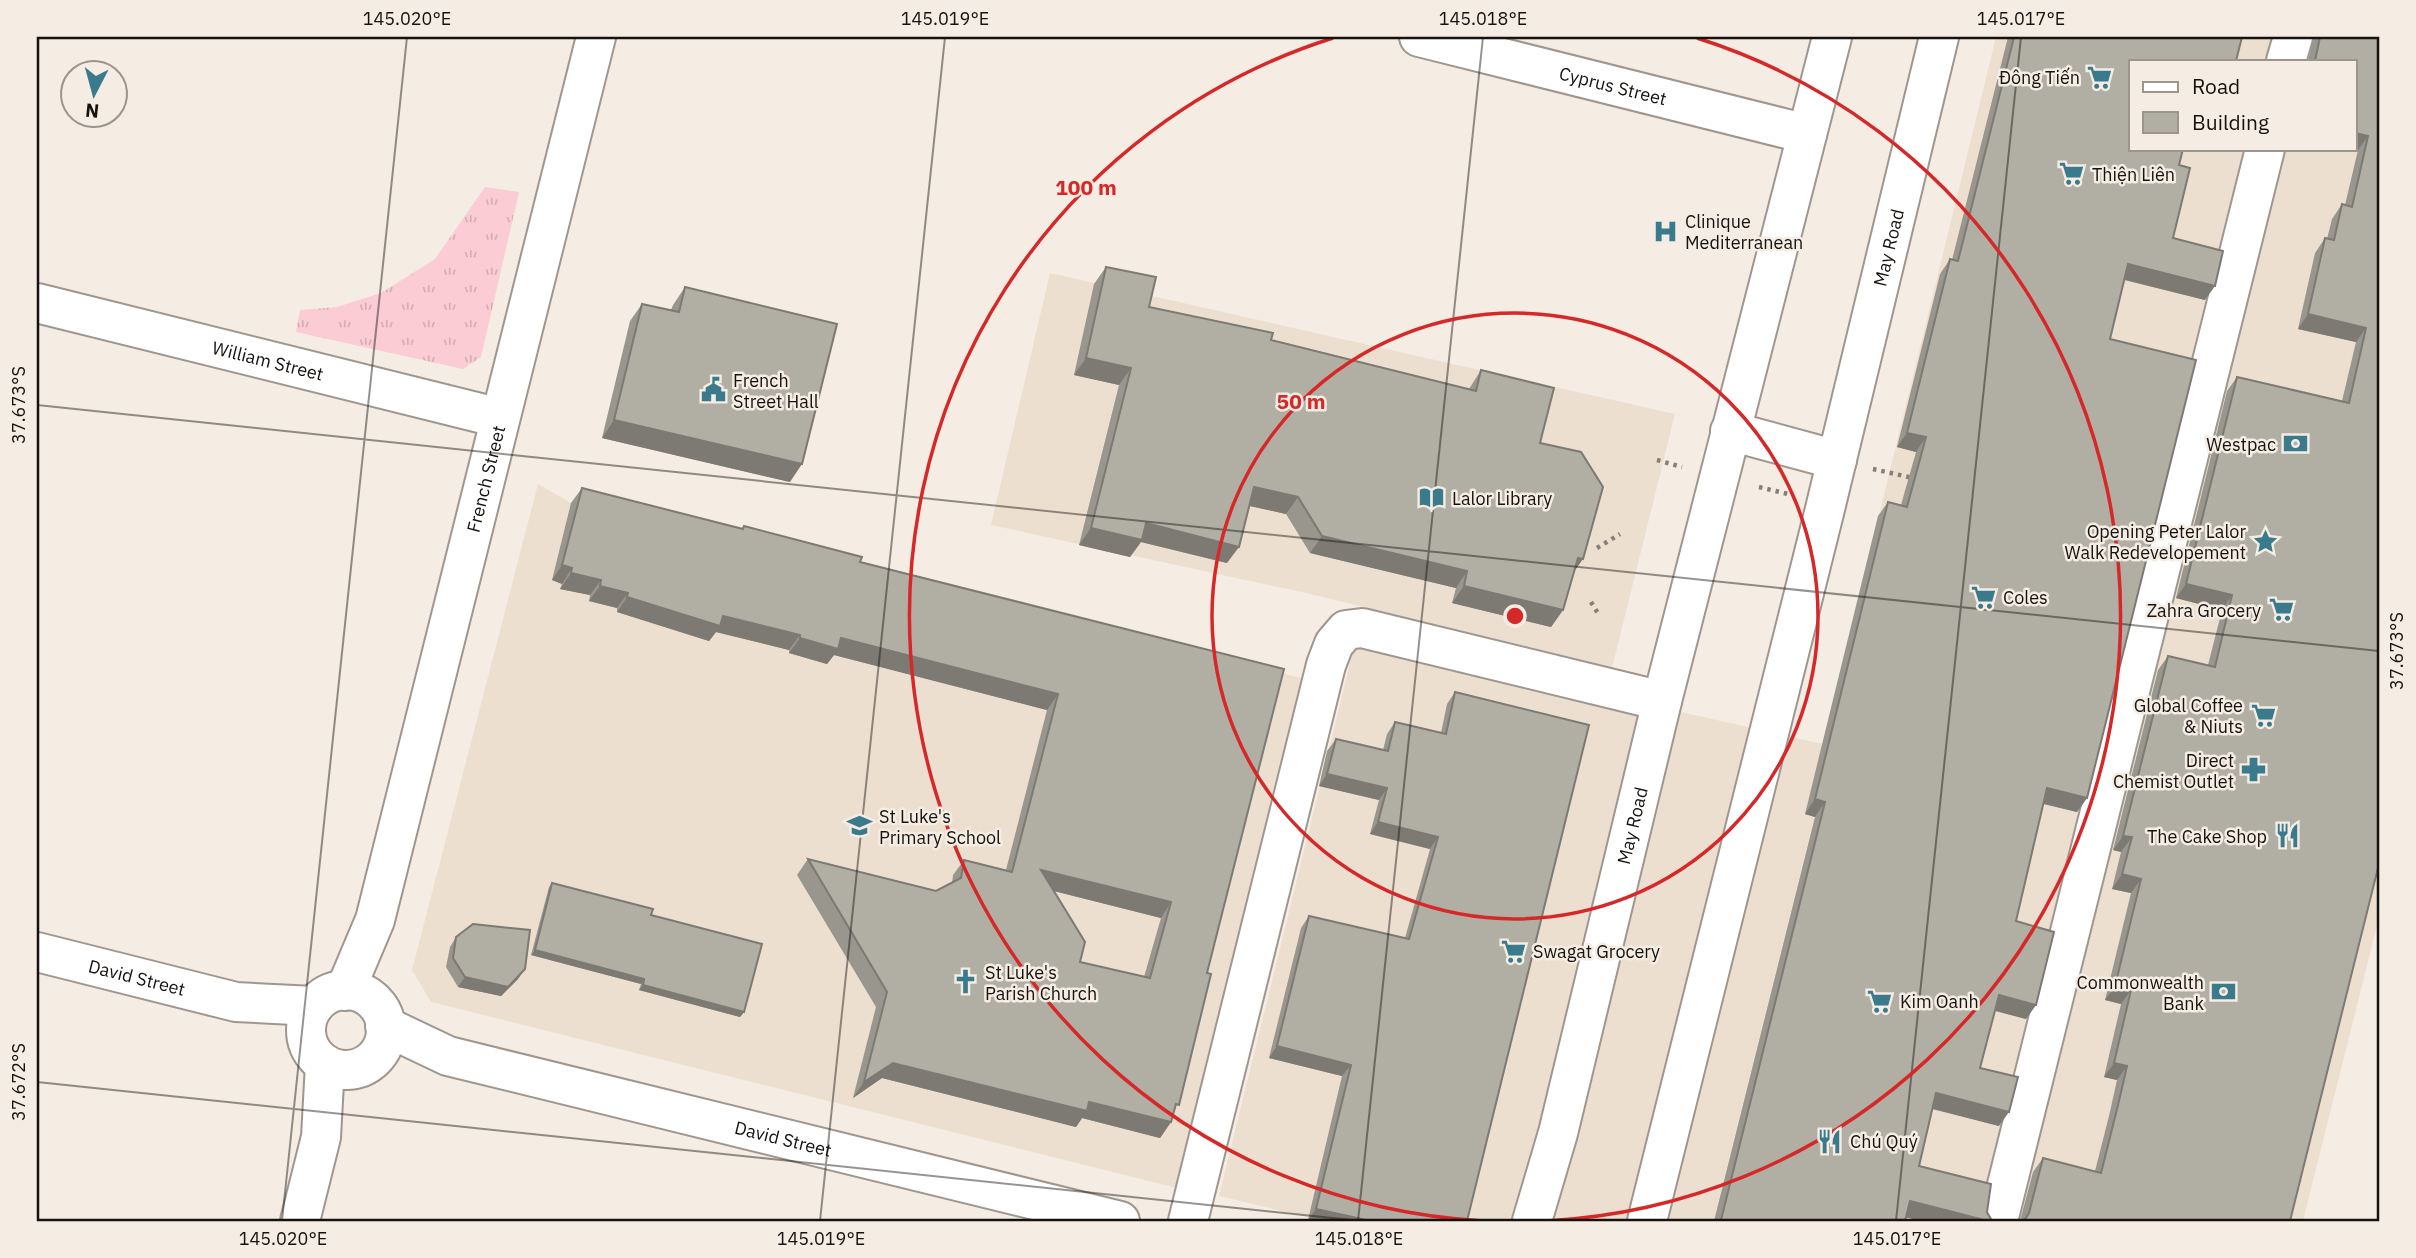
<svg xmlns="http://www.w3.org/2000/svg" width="2416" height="1258" font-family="'IBM Plex Sans',sans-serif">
	<defs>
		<pattern id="grass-tufts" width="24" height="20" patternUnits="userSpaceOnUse" patternTransform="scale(1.75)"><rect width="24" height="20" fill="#fbccd3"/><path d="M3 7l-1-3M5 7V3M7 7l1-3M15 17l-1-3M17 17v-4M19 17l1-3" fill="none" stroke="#d6aeb4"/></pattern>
	</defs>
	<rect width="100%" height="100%" fill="#f5ece3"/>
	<g fill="#eddfd0" fill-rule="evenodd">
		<path d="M 1996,37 L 2379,37 L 2379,918 L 2303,1221 L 1324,1221 L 1219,1196 L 1356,639 L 1823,744 ZM 2131,61 L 2355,61 L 2355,149 L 2131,149 Z"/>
		<path d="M 1050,273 L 1675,414 L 1612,668 L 1306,593 L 991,525 Z"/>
		<path d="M 538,484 L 571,503 L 1306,679 L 1177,1188 L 431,1002 L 412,970 Z"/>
	</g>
	<path fill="url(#grass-tufts)" d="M 485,187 L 519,192 L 481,357 L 463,369 L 296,332 L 300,310 L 337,307 L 381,293 L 435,259 Z"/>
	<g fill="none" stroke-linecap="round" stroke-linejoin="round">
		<defs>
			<g id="minor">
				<path id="s1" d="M 1419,37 L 1807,134"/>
				<path d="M 2286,61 L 2293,37"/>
				<path id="s2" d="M 37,303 L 500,418"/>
				<path d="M 1730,431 L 1837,460"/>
				<path id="s3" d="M 37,952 L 236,1002 L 314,1006"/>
				<circle cx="346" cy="1030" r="40"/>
				<path id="s4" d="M 345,991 L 375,920 L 596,37"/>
				<path id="s5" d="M 385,1026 L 448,1056 L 1120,1221"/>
				<path d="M 300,1221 L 321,1137 L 325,1064"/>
				<path d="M 1188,1221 L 1326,665 L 1334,644 L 1346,630 L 1362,628 L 1662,701"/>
				<path id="s6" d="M 1532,1221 L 1558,1133 L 1662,701 L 1832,37"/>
				<path id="s7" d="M 1647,1221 L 1824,513 L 1939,37"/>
				<path d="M 1998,1221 L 2265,149"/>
			</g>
		</defs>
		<use href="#minor" stroke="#9f978f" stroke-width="42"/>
		<g stroke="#857f79" stroke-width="4.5" stroke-dasharray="3.5 5" stroke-linecap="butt">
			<path d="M 1657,460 L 1682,467"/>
			<path d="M 1873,469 L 1913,478"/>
			<path d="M 1759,487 L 1788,494"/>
			<path d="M 1597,548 L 1620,534"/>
			<path d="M 1591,602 L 1599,615"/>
		</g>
		<use href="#minor" stroke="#fff" stroke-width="38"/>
	</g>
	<g fill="#98968d" fill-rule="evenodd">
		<path d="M 2008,37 L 2242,37 L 2131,61 L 2179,165 L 2173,238 L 2205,300 L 2124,280 L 2110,339 L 2087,798 L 2077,812 L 2043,804 L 2016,921 L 2036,1005 L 2026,1019 L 1995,1011 L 1980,1068 L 1999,1126 L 1932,1109 L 1919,1166 L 1987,1212 L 1992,1221 L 1922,1221 L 1906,1217 L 1905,1221 L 1714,1221 L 1815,817 L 1805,814 L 1878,516 L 1888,502 L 1901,505 L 1916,452 L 1897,447 L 1940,274 L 1950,259 L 1952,260 Z"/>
		<path d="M 2314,37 L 2379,37 L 2379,864 L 2290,1221 L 2020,1221 L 2033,1172 L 2043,1158 L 2095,1171 L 2109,1116 L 2117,1080 L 2104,1077 L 2121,1004 L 2105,1000 L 2131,893 L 2112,889 L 2121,852 L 2113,850 L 2158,670 L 2168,656 L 2208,665 L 2222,610 L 2176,598 L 2227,391 L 2237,377 L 2342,401 L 2356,342 L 2298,329 L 2315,253 L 2325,238 L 2327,239 L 2332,219 L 2342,204 L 2345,205 L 2358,150 L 2355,61 L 2308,61 Z"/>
		<path d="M 1106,267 L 1149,307 L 1271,340 L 1469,389 L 1481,370 L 1540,443 L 1573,573 L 1563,610 L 1551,627 L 1452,603 L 1456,588 L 1310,553 L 1286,514 L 1249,506 L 1227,563 L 1141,542 L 1130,557 L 1079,545 L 1119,385 L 1074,375 L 1094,284 Z"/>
		<path d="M 685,287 L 790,482 L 602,438 L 630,321 L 642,304 L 671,310 L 673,305 Z"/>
		<path d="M 582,488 L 741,529 L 744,526 L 860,562 L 1284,669 L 1207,973 L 1171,1122 L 1160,1138 L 1082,1118 L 1076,1127 L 882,1078 L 853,1098 L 876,1007 L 797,875 L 808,859 L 936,891 L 952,883 L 953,875 L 964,860 L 1006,870 L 1047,710 L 834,655 L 827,664 L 789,653 L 789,650 L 716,632 L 709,641 L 617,612 L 617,608 L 589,601 L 590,595 L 560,589 L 562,584 L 552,580 L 571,503 ZM 1054,891 L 1161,918 L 1144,977 L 1080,962 Z"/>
		<path d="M 1455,692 L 1467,1221 L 1308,1220 L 1342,1076 L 1269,1058 L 1301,928 L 1309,916 L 1405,938 L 1430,849 L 1370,834 L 1379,800 L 1319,786 L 1327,751 L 1336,739 L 1383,750 L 1387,734 L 1395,722 L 1441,733 L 1447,704 Z"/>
		<path d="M 552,883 L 651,915 L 744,1012 L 740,1017 L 639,990 L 641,984 L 531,955 L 549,887 Z"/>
		<path d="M 456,937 L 518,979 L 501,996 L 458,987 L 446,967 L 450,947 Z"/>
	</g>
	<g fill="#7c7a73">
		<path d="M 2355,133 L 2368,136 L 2358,150 L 2352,149 L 2355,149 Z"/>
		<path d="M 2128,264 L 2215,286 L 2205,300 L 2118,278 Z"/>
		<path d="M 2308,314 L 2366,328 L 2356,342 L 2298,329 Z"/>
		<path d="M 1086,358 L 1131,368 L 1119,385 L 1074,375 Z"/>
		<path d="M 614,420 L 802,464 L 790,482 L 602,438 Z"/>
		<path d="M 1907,433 L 1926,437 L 1916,452 L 1897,447 Z"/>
		<path d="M 1254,487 L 1298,497 L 1286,514 L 1242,504 Z"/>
		<path d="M 1146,523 L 1239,547 L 1227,563 L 1141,542 L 1130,557 L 1079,545 L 1091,528 Z"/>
		<path d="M 1322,536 L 1467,571 L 1456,588 L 1310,553 Z"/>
		<path d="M 1578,558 L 1583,559 L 1571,576 Z"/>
		<path d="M 562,565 L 572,568 L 562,584 L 552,580 Z"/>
		<path d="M 571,573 L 601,580 L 590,595 L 560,589 Z"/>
		<path d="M 2186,584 L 2232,595 L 2222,610 L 2176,598 Z"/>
		<path d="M 600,586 L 628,593 L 617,608 L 589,601 Z"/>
		<path d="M 1464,586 L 1563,610 L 1551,627 L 1452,603 Z"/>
		<path d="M 627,597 L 723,616 L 800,635 L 789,650 L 716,632 L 709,641 L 617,612 Z"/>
		<path d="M 800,638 L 841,638 L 1058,694 L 1047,710 L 834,655 L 827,664 L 789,653 Z"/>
		<path d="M 1327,774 L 1387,788 L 1379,800 L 1319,786 Z"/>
		<path d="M 2047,788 L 2087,798 L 2077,812 L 2037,802 Z"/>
		<path d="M 1815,799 L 1825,802 L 1815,817 L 1805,814 Z"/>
		<path d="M 1378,822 L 1438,837 L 1430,849 L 1370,834 Z"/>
		<path d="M 2123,836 L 2132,837 L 2121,852 L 2113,850 Z"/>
		<path d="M 1041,870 L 1171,902 L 1161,918 L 1030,885 Z"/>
		<path d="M 2122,874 L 2141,879 L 2131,893 L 2112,889 Z"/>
		<path d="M 535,950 L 644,979 L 641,984 L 531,955 Z"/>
		<path d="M 525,969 L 518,979 L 501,996 L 458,987 L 465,977 Z"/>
		<path d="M 643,985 L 744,1012 L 740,1017 L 639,990 Z"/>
		<path d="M 2115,986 L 2131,990 L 2121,1004 L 2105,1000 Z"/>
		<path d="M 1999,995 L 2036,1005 L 2026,1019 L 1989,1009 Z"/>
		<path d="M 1277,1046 L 1351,1065 L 1342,1076 L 1269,1058 Z"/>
		<path d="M 893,1063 L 1089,1102 L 1171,1122 L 1160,1138 L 1082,1118 L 1076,1127 L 882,1078 L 853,1098 L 864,1082 Z"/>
		<path d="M 2114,1063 L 2127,1066 L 2117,1080 L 2104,1077 Z"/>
		<path d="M 1936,1093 L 2009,1112 L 1999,1126 L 1926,1107 Z"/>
		<path d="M 1910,1201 L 1988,1221 L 1922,1221 L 1900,1216 Z"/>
		<path d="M 1316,1209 L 1371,1221 L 1308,1220 Z"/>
	</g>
	<g fill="#b1afa4" stroke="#7c7a73" stroke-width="2" fill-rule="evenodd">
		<path d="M 2014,37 L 2242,37 L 2236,61 L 2131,61 L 2131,149 L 2183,149 L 2179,165 L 2190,168 L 2173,238 L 2223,251 L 2215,286 L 2128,264 L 2110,339 L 2196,360 L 2087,798 L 2047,788 L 2016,921 L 2054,932 L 2036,1005 L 1999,995 L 1980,1068 L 2018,1077 L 2009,1112 L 1936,1093 L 1919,1166 L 1991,1184 L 1987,1212 L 1992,1221 L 1988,1221 L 1910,1201 L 1905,1221 L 1721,1221 L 1721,1220 L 1825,802 L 1815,799 L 1888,502 L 1907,507 L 1926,437 L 1907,433 L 1950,259 L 1958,261 Z"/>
		<path d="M 2320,37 L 2379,37 L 2379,864 L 2290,1221 L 2024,1221 L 2029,1213 L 2043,1158 L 2101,1173 L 2119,1101 L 2127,1066 L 2114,1063 L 2131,990 L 2115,986 L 2141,879 L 2122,874 L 2132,837 L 2123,836 L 2168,656 L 2215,667 L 2232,595 L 2186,584 L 2237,377 L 2349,403 L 2366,328 L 2308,314 L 2325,238 L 2334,240 L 2342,204 L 2352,207 L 2368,136 L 2355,133 L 2355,61 L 2315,61 Z"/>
		<path d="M 1106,267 L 1156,277 L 1149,307 L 1273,333 L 1271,340 L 1476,391 L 1481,370 L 1554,388 L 1540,443 L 1581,452 L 1603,487 L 1583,559 L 1578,558 L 1563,610 L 1464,586 L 1467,571 L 1322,536 L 1298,497 L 1254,487 L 1239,547 L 1146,523 L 1142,540 L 1091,528 L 1131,368 L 1086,358 Z"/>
		<path d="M 685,287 L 837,324 L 802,464 L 614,420 L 642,304 L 679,312 Z"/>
		<path d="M 582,488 L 743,529 L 744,526 L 862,557 L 860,562 L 1284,669 L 1207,973 L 1211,974 L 1179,1105 L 1176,1104 L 1171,1122 L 1089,1102 L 1087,1111 L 893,1063 L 864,1082 L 887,992 L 808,859 L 936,891 L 961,878 L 964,860 L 1012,872 L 1058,694 L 841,638 L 838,649 L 800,638 L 800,635 L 723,616 L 720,626 L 627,597 L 628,593 L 600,586 L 601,580 L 571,573 L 572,568 L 562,565 ZM 1041,870 L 1171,902 L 1150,978 L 1080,962 L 1085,942 Z"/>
		<path d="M 1455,692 L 1589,725 L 1467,1221 L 1371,1221 L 1316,1209 L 1351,1065 L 1277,1046 L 1309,916 L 1409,939 L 1438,837 L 1378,822 L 1387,788 L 1327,774 L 1336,739 L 1388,751 L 1395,722 L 1446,734 Z"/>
		<path d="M 552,883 L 653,909 L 651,915 L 762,944 L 744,1012 L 643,985 L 644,979 L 535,950 Z"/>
		<path d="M 473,924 L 530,930 L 525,969 L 508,987 L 465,977 L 453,958 L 456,937 Z"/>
	</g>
	<path fill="none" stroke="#15120f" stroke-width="2" stroke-opacity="0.45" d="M 37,405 L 2379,651M 37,1082 L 1361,1221M 282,1221 L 407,37M 820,1221 L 945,37M 1358,1221 L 1483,37M 1896,1221 L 2021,37"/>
	<g fill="none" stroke="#d62828" stroke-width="3.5">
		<circle cx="1515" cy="616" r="303"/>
		<path d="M1483 1221A606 606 0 0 1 1333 38M1697 38A606 606 0 0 1 1547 1221"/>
	</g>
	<defs>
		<symbol id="supermarket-bare" viewBox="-9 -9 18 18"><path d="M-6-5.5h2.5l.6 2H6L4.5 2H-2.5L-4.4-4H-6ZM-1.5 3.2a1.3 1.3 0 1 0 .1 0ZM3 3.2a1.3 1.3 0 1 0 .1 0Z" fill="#397b8c" stroke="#f5ece3" stroke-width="2.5" paint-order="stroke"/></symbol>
		<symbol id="hospital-bare" viewBox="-9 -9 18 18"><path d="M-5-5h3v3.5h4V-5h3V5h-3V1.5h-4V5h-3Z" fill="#397b8c" stroke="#f5ece3" stroke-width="2.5" paint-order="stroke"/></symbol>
		<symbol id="civic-bare" viewBox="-9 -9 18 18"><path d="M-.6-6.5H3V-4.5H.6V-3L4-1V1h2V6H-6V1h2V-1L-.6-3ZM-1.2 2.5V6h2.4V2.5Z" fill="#397b8c" stroke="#f5ece3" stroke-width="2.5" paint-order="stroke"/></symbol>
		<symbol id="bank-bare" viewBox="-9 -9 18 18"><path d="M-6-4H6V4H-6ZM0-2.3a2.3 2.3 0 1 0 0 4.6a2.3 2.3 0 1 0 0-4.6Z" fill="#397b8c" stroke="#f5ece3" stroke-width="2.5" paint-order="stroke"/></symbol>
		<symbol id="library-bare" viewBox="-9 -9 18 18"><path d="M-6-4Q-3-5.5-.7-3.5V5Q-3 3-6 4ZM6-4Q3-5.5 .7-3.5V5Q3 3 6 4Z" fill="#397b8c" stroke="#f5ece3" stroke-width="2.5" paint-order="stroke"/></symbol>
		<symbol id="sight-bare" viewBox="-9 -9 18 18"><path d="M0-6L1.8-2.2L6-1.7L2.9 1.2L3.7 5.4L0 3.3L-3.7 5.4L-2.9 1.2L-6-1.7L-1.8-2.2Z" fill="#397b8c" stroke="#f5ece3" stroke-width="2.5" paint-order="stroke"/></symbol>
		<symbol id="pharmacy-bare" viewBox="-9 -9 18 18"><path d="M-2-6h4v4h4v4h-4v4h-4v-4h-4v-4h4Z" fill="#397b8c" stroke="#f5ece3" stroke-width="2.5" paint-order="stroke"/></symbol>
		<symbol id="school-bare" viewBox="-9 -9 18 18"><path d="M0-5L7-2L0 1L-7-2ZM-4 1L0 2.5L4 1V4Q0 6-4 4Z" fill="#397b8c" stroke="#f5ece3" stroke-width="2.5" paint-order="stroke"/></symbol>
		<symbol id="restaurant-bare" viewBox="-9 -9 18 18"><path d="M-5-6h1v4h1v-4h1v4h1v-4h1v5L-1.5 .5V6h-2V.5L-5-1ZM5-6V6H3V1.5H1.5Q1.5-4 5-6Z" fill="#397b8c" stroke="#f5ece3" stroke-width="2.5" paint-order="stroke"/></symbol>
		<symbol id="church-bare" viewBox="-9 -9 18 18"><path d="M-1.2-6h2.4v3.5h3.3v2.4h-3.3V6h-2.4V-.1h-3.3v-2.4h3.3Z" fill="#397b8c" stroke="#f5ece3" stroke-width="2.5" paint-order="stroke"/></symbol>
	</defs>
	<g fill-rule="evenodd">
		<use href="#supermarket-bare" x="2082" y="60" width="35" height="35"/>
		<use href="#supermarket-bare" x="2054" y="156" width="35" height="35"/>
		<use href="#hospital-bare" x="1648" y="214" width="35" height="35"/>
		<use href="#civic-bare" x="696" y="372" width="35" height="35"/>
		<use href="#bank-bare" x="2278" y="426" width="35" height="35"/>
		<use href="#library-bare" x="1414" y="480" width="35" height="35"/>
		<use href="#sight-bare" x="2248" y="524" width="35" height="35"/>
		<use href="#supermarket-bare" x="1966" y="580" width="35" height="35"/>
		<use href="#supermarket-bare" x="2264" y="592" width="35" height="35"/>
		<use href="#supermarket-bare" x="2246" y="698" width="35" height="35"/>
		<use href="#pharmacy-bare" x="2236" y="752" width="35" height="35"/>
		<use href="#school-bare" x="842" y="808" width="35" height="35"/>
		<use href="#restaurant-bare" x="2270" y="818" width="35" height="35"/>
		<use href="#supermarket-bare" x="1496" y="934" width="35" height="35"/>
		<use href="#church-bare" x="948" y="964" width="35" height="35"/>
		<use href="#bank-bare" x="2206" y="974" width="35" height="35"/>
		<use href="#supermarket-bare" x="1862" y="984" width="35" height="35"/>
		<use href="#restaurant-bare" x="1812" y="1124" width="35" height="35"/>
	</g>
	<g text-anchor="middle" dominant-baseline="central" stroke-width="5" stroke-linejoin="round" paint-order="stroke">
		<g font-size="18" fill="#15120f" stroke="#f5ece3" text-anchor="start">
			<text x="2080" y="77" text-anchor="end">Đông Tiến</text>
			<text x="2092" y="174">Thiện Liên</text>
			<text x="1685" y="221">Clinique<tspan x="1685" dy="21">Mediterranean</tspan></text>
			<text x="733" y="380">French<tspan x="733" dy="21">Street Hall</tspan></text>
			<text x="2276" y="444" text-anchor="end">Westpac</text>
			<text x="1452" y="498">Lalor Library</text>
			<text x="2246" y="531" text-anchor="end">Opening Peter Lalor<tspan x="2246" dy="21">Walk Redevelopement</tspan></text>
			<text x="2003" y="597">Coles</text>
			<text x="2261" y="610" text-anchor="end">Zahra Grocery</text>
			<text x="2243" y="705" text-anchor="end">Global Coffee<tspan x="2243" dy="21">&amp; Niuts</tspan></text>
			<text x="2234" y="760" text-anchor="end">Direct<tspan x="2234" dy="21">Chemist Outlet</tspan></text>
			<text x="879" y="816">St Luke's<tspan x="879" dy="21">Primary School</tspan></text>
			<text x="2267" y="836" text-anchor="end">The Cake Shop</text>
			<text x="1533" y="951">Swagat Grocery</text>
			<text x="985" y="972">St Luke's<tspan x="985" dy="21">Parish Church</tspan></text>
			<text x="2204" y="982" text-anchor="end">Commonwealth<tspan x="2204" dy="21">Bank</tspan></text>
			<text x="1900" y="1001">Kim Oanh</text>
			<text x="1850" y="1141">Chú Quý</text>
		</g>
		<g font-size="18" fill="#15120f" stroke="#f5ece3">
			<text stroke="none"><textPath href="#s1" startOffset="200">Cyprus Street</textPath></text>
			<text stroke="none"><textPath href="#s7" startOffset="1003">May Road</textPath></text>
			<text stroke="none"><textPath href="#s2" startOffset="238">William Street</textPath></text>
			<text stroke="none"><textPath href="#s4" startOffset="532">French Street</textPath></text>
			<text stroke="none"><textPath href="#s6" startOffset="408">May Road</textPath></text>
			<text stroke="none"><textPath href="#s3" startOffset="103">David Street</textPath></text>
			<text stroke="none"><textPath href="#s5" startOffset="415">David Street</textPath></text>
		</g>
	</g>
	<circle cx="1515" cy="616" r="10" fill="#d62828" stroke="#f5ece3" stroke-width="3.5"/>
	<g font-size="21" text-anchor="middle" font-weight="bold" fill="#d62828" stroke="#f5ece3" stroke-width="5" stroke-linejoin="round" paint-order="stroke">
		<text x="1086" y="195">100 m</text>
		<text x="1301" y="409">50 m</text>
	</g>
	<rect width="2416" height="1258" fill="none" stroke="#f5ece3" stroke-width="77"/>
	<rect x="2129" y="60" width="228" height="91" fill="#f5ece3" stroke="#9b958e" stroke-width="2"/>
	<rect x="2143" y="82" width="35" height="10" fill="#ffffff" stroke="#9b958e" stroke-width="2"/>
	<text x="2192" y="94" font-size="21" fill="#15120f">Road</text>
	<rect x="2143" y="112" width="35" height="21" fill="#b1afa4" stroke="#9b958e" stroke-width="2"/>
	<text x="2192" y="130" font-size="21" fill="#15120f">Building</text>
	<g transform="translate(94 94) rotate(186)"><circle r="33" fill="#f5ece3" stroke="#9b958e" stroke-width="2"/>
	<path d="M0-5L12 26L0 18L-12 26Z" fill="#397b8c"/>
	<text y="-10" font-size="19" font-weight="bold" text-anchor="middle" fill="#15120f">N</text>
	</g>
	<rect x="38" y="38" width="2340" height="1182" fill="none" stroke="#15120f" stroke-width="2.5"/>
	<g font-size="18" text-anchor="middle" fill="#15120f">
		<text x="407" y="25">145.020°E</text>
		<text x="945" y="25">145.019°E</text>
		<text x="1483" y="25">145.018°E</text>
		<text x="2021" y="25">145.017°E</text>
		<text transform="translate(19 405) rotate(-90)" y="6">37.673°S</text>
		<text transform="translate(2397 651) rotate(-90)" y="6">37.673°S</text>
		<text transform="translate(19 1082) rotate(-90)" y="6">37.672°S</text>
		<text x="283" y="1245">145.020°E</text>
		<text x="821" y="1245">145.019°E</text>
		<text x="1359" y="1245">145.018°E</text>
		<text x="1897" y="1245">145.017°E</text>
	</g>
</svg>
